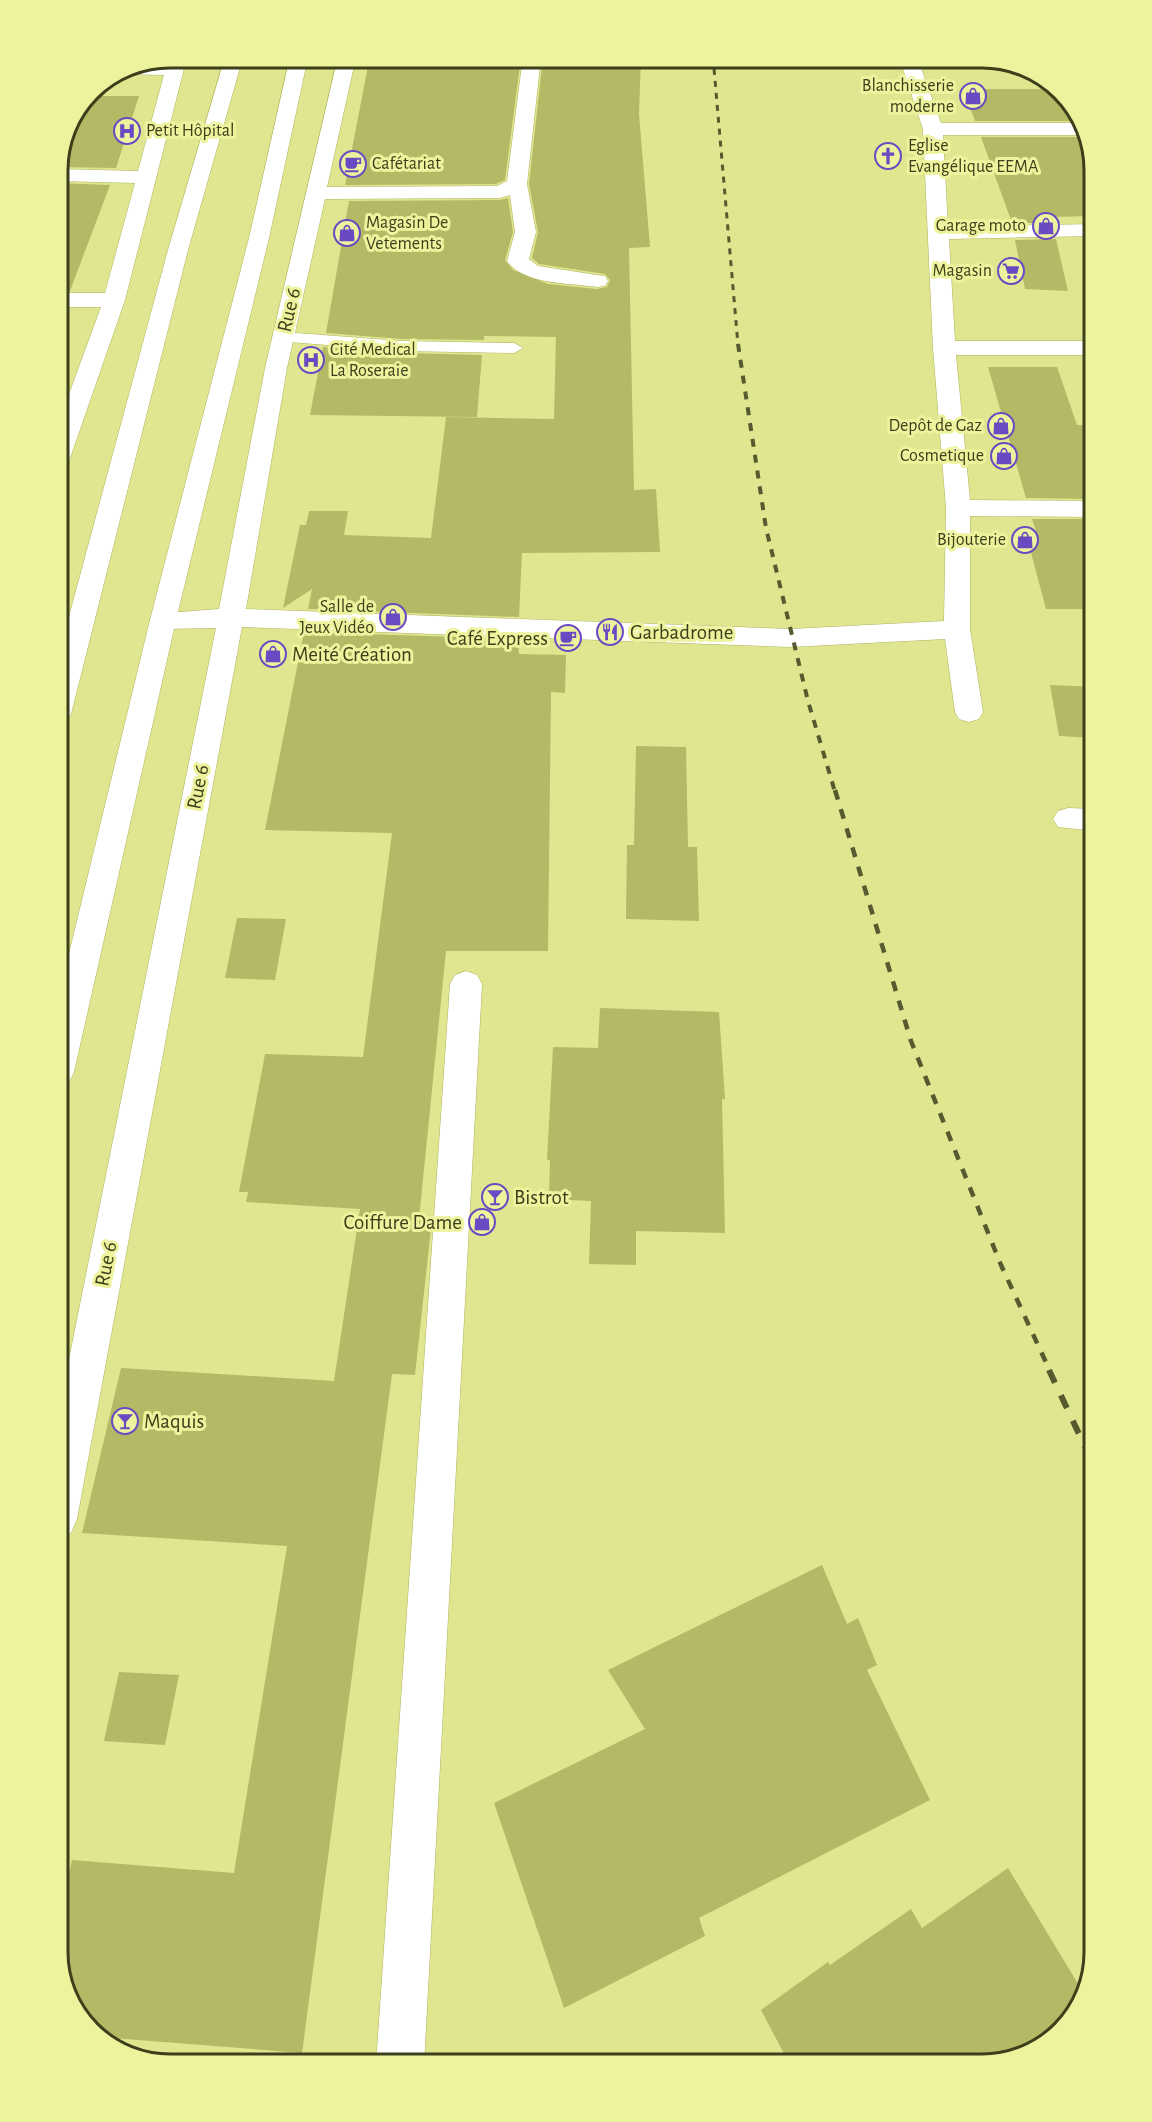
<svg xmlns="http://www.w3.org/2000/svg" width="1152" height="2122" font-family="'Alegreya Sans',sans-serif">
	<rect width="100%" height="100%" fill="#e0e690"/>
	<g fill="#b3b964">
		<path d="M 493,57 L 521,57 L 505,180 L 496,184 L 345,185 L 368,66 L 376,66 L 377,60 L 492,60 Z"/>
		<path d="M 543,57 L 641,57 L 639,114 L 650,247 L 629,248 L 634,490 L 656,489 L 660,552 L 522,553 L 519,617 L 308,609 L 312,589 L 283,608 L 300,525 L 306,525 L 309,511 L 348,511 L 344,535 L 431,538 L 446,417 L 554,419 L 556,337 L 484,336 L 484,340 L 402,339 L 326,333 L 349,201 L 500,200 L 508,198 L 513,232 L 505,260 L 513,270 L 548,284 L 597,289 L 607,287 L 610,280 L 605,274 L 539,264 L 532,258 L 538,232 L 529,184 Z"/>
		<path d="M 963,89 L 1058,89 L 1082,121 L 975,121 Z"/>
		<path d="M 87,96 L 139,96 L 116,168 L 57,167 Z"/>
		<path d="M 981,137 L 1088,137 L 1095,169 L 1095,216 L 1051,217 L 1052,223 L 1012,223 Z"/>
		<path d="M 57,183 L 110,185 L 70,291 L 57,291 Z"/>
		<path d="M 1056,239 L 1068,291 L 1025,289 L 1015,240 Z"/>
		<path d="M 323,347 L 402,353 L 482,355 L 477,417 L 310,415 Z"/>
		<path d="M 988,367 L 1057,367 L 1077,425 L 1095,425 L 1095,499 L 1026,498 Z"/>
		<path d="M 1032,519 L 1095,519 L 1095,609 L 1046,609 L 1025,530 L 1036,531 Z"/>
		<path d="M 304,632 L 518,639 L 519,654 L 566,655 L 565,693 L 551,692 L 548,951 L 446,951 L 419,1219 L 432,1219 L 415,1375 L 392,1374 L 302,2053 L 99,2037 L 66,1996 L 57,1953 L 57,1928 L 72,1860 L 234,1873 L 287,1546 L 82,1533 L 121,1368 L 334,1381 L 360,1209 L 246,1202 L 248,1192 L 239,1192 L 265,1054 L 363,1057 L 392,833 L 265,830 Z"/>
		<path d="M 1050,685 L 1095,687 L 1095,738 L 1059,736 Z"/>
		<path d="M 636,746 L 686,747 L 688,847 L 697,847 L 699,921 L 626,919 L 627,845 L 634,845 Z"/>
		<path d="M 237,918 L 286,919 L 275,980 L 225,978 Z"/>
		<path d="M 600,1008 L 719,1012 L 725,1099 L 722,1099 L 725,1233 L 636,1231 L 636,1265 L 589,1264 L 591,1201 L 549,1199 L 550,1160 L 547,1160 L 553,1047 L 598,1048 Z"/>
		<path d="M 822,1565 L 847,1624 L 858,1618 L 877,1665 L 867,1670 L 930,1800 L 699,1918 L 705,1936 L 564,2008 L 494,1803 L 645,1729 L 608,1670 Z"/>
		<path d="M 119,1672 L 179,1675 L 165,1745 L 104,1741 Z"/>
		<path d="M 1008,1868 L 1083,1992 L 1076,2015 L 1026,2056 L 983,2065 L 790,2065 L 761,2010 L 828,1962 L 830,1965 L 911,1909 L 922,1928 Z"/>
	</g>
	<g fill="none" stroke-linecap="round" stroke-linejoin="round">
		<defs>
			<path id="lane" d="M 283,332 L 402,341 L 514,343 L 523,348 L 514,353 L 402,351 L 277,341 L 274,337 Z"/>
			<g id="street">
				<path d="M 169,57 L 187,57 L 125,300 L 69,461 L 66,466 L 57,468 L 57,427 L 101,307 L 57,307 L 57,293 L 105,293 L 135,183 L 57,181 L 57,169 L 138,171 L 164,75 L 113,74 L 131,65 L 167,65 Z"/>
				<path d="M 338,57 L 356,57 L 327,187 L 497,186 L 507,181 L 523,57 L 541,57 L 527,184 L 536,232 L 529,259 L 538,266 L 597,275 L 605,276 L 608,281 L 605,286 L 597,287 C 570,283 524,285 507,261 L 515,232 L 510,195 L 500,198 L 325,199 L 287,368 L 246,609 L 791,629 L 944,621 L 946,508 L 933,348 L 923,129 L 899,57 L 917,57 L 941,123 L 1084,123 L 1087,135 L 943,135 L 948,227 L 1095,224 L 1095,236 L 949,239 L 955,341 L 1095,341 L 1095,355 L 956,355 L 970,500 L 1095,501 L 1095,517 L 970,516 L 970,629 L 983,712 L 979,719 L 969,722 L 959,719 L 955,712 L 945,639 L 791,647 L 242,627 L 77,1519 L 71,1533 L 57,1539 L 57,1419 L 216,628 L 163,629 L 154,626 L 150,620 L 154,614 L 219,609 L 265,368 Z"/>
				<path d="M 1068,808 L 1095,809 L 1095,831 L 1058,827 L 1053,819 L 1058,811 Z"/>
				<path d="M 466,971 L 477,975 L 482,984 L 424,2065 L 376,2065 L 450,984 L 455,975 Z"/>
			</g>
			<g id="primary">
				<path d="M 225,57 L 243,57 L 188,250 L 71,714 L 67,721 L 57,724 L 57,661 L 168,250 Z"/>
				<path d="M 290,57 L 308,57 L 269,238 L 176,620 L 74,1072 L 69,1082 L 57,1086 L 57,1003 L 150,620 L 249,238 Z"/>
			</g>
		</defs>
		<use href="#lane" stroke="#afb460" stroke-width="1"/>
		<use href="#street" stroke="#afb460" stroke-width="1"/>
		<use href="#primary" stroke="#afb460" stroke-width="1"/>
		<use href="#lane" fill="#fff" fill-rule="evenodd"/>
		<use href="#street" fill="#fff" fill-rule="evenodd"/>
		<use href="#primary" fill="#fff" fill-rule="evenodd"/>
		<path stroke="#575a2e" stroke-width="3" stroke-dasharray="6 6" stroke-linecap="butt" d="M 713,57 L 738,345"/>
		<path stroke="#575a2e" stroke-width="4" stroke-dasharray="8 8" stroke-linecap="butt" d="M 738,344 L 766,528 L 808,701 L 835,792"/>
		<path stroke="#575a2e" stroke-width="4.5" stroke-dasharray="10 10" stroke-linecap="butt" d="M 835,790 L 911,1041 L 1001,1265 L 1050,1371"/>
		<path stroke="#575a2e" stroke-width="6" stroke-dasharray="14 14" stroke-linecap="butt" d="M 1049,1370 L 1095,1468"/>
	</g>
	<defs>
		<symbol id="shop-ring" viewBox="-11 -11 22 22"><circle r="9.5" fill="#edf39d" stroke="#6b49c2" stroke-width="1.5"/><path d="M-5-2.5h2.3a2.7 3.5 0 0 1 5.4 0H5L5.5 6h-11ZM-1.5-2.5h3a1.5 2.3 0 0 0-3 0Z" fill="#6b49c2"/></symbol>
		<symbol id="hospital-ring" viewBox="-11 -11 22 22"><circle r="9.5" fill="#edf39d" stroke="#6b49c2" stroke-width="1.5"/><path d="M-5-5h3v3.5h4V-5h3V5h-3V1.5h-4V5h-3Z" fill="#6b49c2"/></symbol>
		<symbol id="church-ring" viewBox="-11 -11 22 22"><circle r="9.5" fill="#edf39d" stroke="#6b49c2" stroke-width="1.5"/><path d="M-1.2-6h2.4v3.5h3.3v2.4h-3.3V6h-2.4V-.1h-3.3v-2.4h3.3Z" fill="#6b49c2"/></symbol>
		<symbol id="cafe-ring" viewBox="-11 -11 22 22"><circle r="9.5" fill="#edf39d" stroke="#6b49c2" stroke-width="1.5"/><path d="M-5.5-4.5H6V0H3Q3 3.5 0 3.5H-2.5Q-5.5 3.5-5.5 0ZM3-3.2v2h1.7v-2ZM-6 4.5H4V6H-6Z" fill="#6b49c2"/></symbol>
		<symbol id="supermarket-ring" viewBox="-11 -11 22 22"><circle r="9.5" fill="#edf39d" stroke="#6b49c2" stroke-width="1.5"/><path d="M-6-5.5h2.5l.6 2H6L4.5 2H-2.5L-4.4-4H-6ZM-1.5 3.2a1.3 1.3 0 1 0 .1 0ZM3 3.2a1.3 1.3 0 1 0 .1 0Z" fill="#6b49c2"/></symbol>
		<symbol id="restaurant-ring" viewBox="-11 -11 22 22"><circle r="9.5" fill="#edf39d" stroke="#6b49c2" stroke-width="1.5"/><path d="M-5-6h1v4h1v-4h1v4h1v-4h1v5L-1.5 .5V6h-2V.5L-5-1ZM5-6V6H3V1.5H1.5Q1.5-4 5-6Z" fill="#6b49c2"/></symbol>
		<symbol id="bar-ring" viewBox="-11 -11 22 22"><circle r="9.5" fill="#edf39d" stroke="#6b49c2" stroke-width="1.5"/><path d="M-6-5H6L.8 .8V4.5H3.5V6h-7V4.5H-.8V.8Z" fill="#6b49c2"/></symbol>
	</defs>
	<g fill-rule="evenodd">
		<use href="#shop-ring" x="958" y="81" width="30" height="30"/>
		<use href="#hospital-ring" x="112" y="116" width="30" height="30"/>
		<use href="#church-ring" x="873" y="141" width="30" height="30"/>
		<use href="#cafe-ring" x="338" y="149" width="30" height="30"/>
		<use href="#shop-ring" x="1031" y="211" width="30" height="30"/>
		<use href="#shop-ring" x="332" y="218" width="30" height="30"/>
		<use href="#supermarket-ring" x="996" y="256" width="30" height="30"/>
		<use href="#hospital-ring" x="296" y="345" width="30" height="30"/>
		<use href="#shop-ring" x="986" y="411" width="30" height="30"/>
		<use href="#shop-ring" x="989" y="441" width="30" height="30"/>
		<use href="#shop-ring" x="1010" y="525" width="30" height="30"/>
		<use href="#shop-ring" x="378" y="602" width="30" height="30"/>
		<use href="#restaurant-ring" x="595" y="617" width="30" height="30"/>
		<use href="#cafe-ring" x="553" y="623" width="30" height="30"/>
		<use href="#shop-ring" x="258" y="639" width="30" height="30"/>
		<use href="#bar-ring" x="480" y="1182" width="30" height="30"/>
		<use href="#shop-ring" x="467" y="1207" width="30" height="30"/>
		<use href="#bar-ring" x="110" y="1406" width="30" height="30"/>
	</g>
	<g text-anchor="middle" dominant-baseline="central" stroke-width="6" stroke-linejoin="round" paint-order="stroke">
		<g font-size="18" fill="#3d3f1b" stroke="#edf39d" text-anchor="end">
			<text x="954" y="86">Blanchisserie<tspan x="954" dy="21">moderne</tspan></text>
			<text x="146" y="131" text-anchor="start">Petit Hôpital</text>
			<text x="908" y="146" text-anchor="start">Eglise<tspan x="908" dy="21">Evangélique EEMA</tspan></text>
			<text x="372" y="164" text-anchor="start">Cafétariat</text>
			<text x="366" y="223" text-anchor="start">Magasin De<tspan x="366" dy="21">Vetements</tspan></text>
			<text x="1026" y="226">Garage moto</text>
			<text x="992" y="271">Magasin</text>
			<text x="330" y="350" text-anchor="start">Cité Medical<tspan x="330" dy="21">La Roseraie</tspan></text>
			<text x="982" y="426">Depôt de Gaz</text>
			<text x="984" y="456">Cosmetique</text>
			<text x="1006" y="540">Bijouterie</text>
			<text x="374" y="607">Salle de<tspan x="374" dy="21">Jeux Vidéo</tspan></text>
		</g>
		<g font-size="21" fill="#3d3f1b" stroke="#edf39d">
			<text transform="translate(289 310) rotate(-77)">Rue 6</text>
			<text transform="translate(198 787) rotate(-79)">Rue 6</text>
			<text transform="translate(106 1264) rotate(-79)">Rue 6</text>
		</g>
		<g font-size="21" fill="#3d3f1b" stroke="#edf39d" text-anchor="start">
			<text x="630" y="632">Garbadrome</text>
			<text x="548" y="638" text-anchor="end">Café Express</text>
			<text x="292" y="654">Meité Création</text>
			<text x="514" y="1197">Bistrot</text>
			<text x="462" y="1222" text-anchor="end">Coiffure Dame</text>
			<text x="144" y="1421">Maquis</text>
		</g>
	</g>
	<path d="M0 0H1152V2122H0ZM170 68H982A102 102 0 0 1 1084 170V1952A102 102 0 0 1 982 2054H170A102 102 0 0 1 68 1952V170A102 102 0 0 1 170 68Z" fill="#edf39d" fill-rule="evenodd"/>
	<path fill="none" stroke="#3d3f1b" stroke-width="3" d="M170 68H982A102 102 0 0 1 1084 170V1952A102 102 0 0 1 982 2054H170A102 102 0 0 1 68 1952V170A102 102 0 0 1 170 68Z"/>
</svg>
